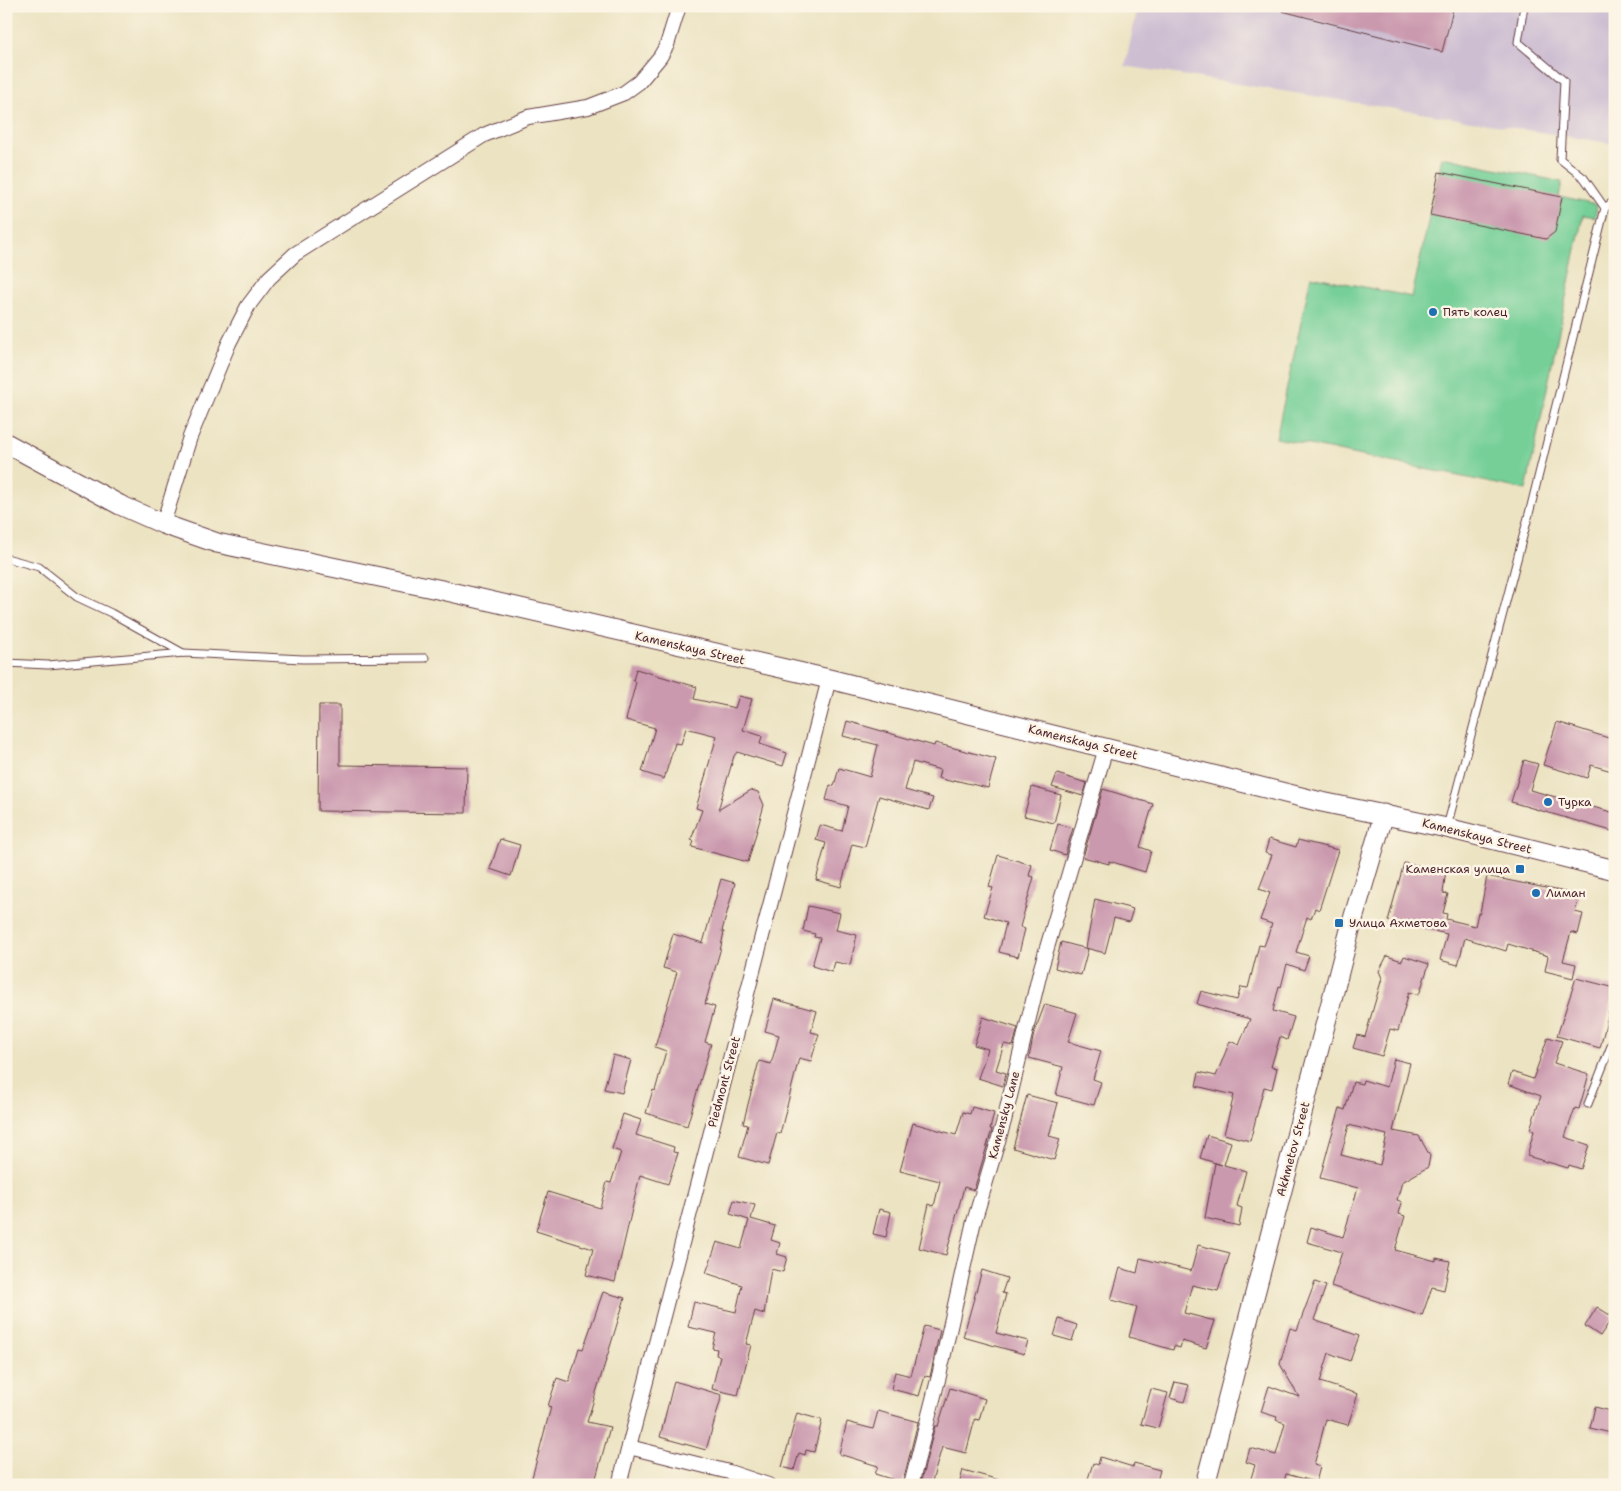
<svg xmlns="http://www.w3.org/2000/svg" width="1621" height="1491" font-family="'Shantell Sans',sans-serif">
	<rect width="100%" height="100%" fill="#fcf5e5"/>
	<filter id="ink" filterUnits="userSpaceOnUse"><feTurbulence type="fractalNoise" baseFrequency=".02" numOctaves="2"/><feDisplacementMap in="SourceGraphic" scale="10" xChannelSelector="R" yChannelSelector="G"/><feConvolveMatrix kernelMatrix="1 2 1 2 8 2 1 2 1" color-interpolation-filters="sRGB"/></filter>
	<filter id="wash" filterUnits="userSpaceOnUse"><feTurbulence type="fractalNoise" baseFrequency=".0096" numOctaves="4" result="noise"/><feDisplacementMap in="SourceGraphic" scale="20" xChannelSelector="R" yChannelSelector="G"/><feGaussianBlur stdDeviation="1.12" result="paint"/><feColorMatrix in="noise" values="0 0 0 0 0 0 0 0 0 0 0 0 0 0 0 0 0 1.4 0 .05"/><feComposite in="paint" operator="in"/></filter>
	<g filter="url(#wash)">
		<rect width="100%" height="100%" fill="#ece3c2"/>
		<path fill="#cdbed2" d="M 1138,6 L 1615,6 L 1615,144 L 1125,66 Z"/>
		<path fill="#75cf97" stroke="#607761" d="M 1442,157 L 1562,182 L 1559,197 L 1597,205 L 1595,217 L 1583,215 L 1526,490 L 1276,438 L 1311,276 L 1412,297 Z"/>
		<g id="blocks">
			<g fill="#ca99ae" fill-rule="evenodd">
				<path d="M 1283,6 L 1454,6 L 1442,52 L 1282,11 Z"/>
				<path d="M 1439,172 L 1562,197 L 1555,232 L 1546,239 L 1430,215 Z"/>
				<path d="M 636,669 L 697,687 L 694,699 L 735,708 L 739,696 L 752,699 L 743,730 L 762,736 L 760,744 L 787,753 L 783,766 L 737,752 L 734,756 L 718,810 L 751,790 L 758,792 L 764,805 L 748,862 L 692,847 L 694,841 L 691,840 L 702,810 L 696,808 L 717,736 L 686,728 L 681,744 L 675,743 L 664,779 L 642,772 L 655,728 L 626,720 L 636,682 L 633,681 Z"/>
				<path d="M 319,705 L 340,705 L 340,765 L 467,767 L 466,813 L 318,811 Z"/>
				<path d="M 847,721 L 934,746 L 935,743 L 996,759 L 988,788 L 954,780 L 953,782 L 938,778 L 940,770 L 913,762 L 905,790 L 933,798 L 929,810 L 879,796 L 865,847 L 852,844 L 841,887 L 816,880 L 826,843 L 816,840 L 820,825 L 842,831 L 848,806 L 826,800 L 830,785 L 834,786 L 839,768 L 870,777 L 878,745 L 843,736 Z"/>
				<path d="M 1557,722 L 1615,740 L 1615,772 L 1591,765 L 1587,778 L 1543,765 Z"/>
				<path d="M 1524,760 L 1538,764 L 1530,790 L 1615,813 L 1615,832 L 1511,802 Z"/>
				<path d="M 1057,774 L 1087,783 L 1083,796 L 1052,787 Z"/>
				<path d="M 1032,787 L 1061,795 L 1054,823 L 1024,816 Z"/>
				<path d="M 1103,789 L 1153,804 L 1140,847 L 1151,851 L 1145,872 L 1109,861 L 1109,864 L 1083,857 Z"/>
				<path d="M 1058,824 L 1073,828 L 1065,855 L 1050,850 Z"/>
				<path d="M 500,839 L 520,845 L 511,876 L 490,869 Z"/>
				<path d="M 1269,839 L 1296,847 L 1298,840 L 1338,850 L 1319,910 L 1315,908 L 1311,919 L 1307,917 L 1296,952 L 1309,956 L 1304,970 L 1287,964 L 1281,987 L 1279,986 L 1273,1011 L 1294,1017 L 1287,1040 L 1280,1037 L 1271,1067 L 1277,1068 L 1272,1089 L 1264,1087 L 1250,1141 L 1224,1134 L 1234,1095 L 1196,1086 L 1199,1072 L 1216,1076 L 1230,1041 L 1239,1045 L 1250,1019 L 1197,1004 L 1201,991 L 1237,1000 L 1241,987 L 1248,988 L 1259,945 L 1264,946 L 1272,924 L 1260,920 L 1270,893 L 1259,889 L 1272,855 L 1265,853 Z"/>
				<path d="M 998,855 L 1032,865 L 1029,876 L 1034,877 L 1020,927 L 1025,929 L 1018,957 L 999,952 L 1006,923 L 984,916 L 993,888 L 989,887 Z"/>
				<path d="M 1404,863 L 1446,870 L 1443,893 L 1448,894 L 1443,913 L 1447,914 L 1446,919 L 1475,926 L 1478,913 L 1480,913 L 1487,876 L 1580,895 L 1575,912 L 1583,914 L 1578,934 L 1571,932 L 1563,961 L 1576,964 L 1573,978 L 1545,971 L 1548,956 L 1508,944 L 1506,951 L 1465,938 L 1458,965 L 1440,960 L 1447,934 L 1388,921 Z"/>
				<path d="M 721,879 L 735,883 L 722,931 L 724,932 L 720,951 L 705,1004 L 715,1007 L 705,1042 L 711,1044 L 687,1126 L 646,1113 L 653,1090 L 655,1091 L 666,1051 L 655,1047 L 677,972 L 663,968 L 673,934 L 703,943 Z"/>
				<path d="M 1095,899 L 1133,909 L 1129,922 L 1114,918 L 1105,953 L 1086,948 Z"/>
				<path d="M 808,906 L 840,913 L 836,930 L 857,935 L 850,965 L 835,962 L 832,972 L 812,966 L 820,938 L 814,937 L 815,934 L 803,931 Z"/>
				<path d="M 1061,942 L 1088,949 L 1081,975 L 1055,968 Z"/>
				<path d="M 1387,956 L 1402,961 L 1404,956 L 1429,964 L 1419,995 L 1409,992 L 1398,1031 L 1390,1029 L 1382,1056 L 1353,1048 L 1357,1035 L 1365,1037 L 1382,978 L 1379,971 Z"/>
				<path d="M 1576,978 L 1615,988 L 1600,1048 L 1557,1036 Z"/>
				<path d="M 774,999 L 817,1011 L 811,1032 L 819,1034 L 811,1061 L 799,1058 L 780,1134 L 777,1133 L 768,1165 L 739,1157 L 748,1125 L 743,1124 L 759,1061 L 771,1064 L 779,1035 L 765,1031 Z"/>
				<path d="M 1045,1004 L 1077,1013 L 1068,1042 L 1101,1051 L 1093,1079 L 1101,1082 L 1094,1105 L 1056,1095 L 1063,1067 L 1029,1058 L 1034,1033 Z"/>
				<path d="M 983,1017 L 1018,1028 L 1013,1046 L 1004,1044 L 996,1070 L 1006,1073 L 1003,1086 L 978,1078 L 988,1049 L 974,1045 Z"/>
				<path d="M 1548,1037 L 1562,1041 L 1554,1063 L 1589,1074 L 1579,1109 L 1575,1108 L 1565,1137 L 1589,1145 L 1581,1169 L 1569,1165 L 1568,1168 L 1527,1156 L 1534,1131 L 1530,1129 L 1541,1096 L 1508,1084 L 1512,1072 L 1533,1079 Z"/>
				<path d="M 613,1055 L 631,1060 L 622,1093 L 604,1089 Z"/>
				<path d="M 1394,1059 L 1410,1063 L 1393,1131 L 1419,1136 L 1430,1156 L 1428,1167 L 1402,1182 L 1397,1200 L 1402,1202 L 1399,1214 L 1405,1216 L 1395,1250 L 1436,1261 L 1436,1258 L 1450,1261 L 1444,1290 L 1432,1287 L 1422,1316 L 1331,1286 L 1342,1252 L 1307,1242 L 1311,1227 L 1343,1237 L 1358,1188 L 1320,1178 L 1330,1141 L 1340,1108 L 1345,1110 L 1353,1082 L 1362,1084 L 1363,1080 L 1387,1087 ZM 1349,1125 L 1387,1135 L 1380,1165 L 1341,1155 Z"/>
				<path d="M 1027,1095 L 1058,1103 L 1049,1136 L 1060,1139 L 1054,1160 L 1013,1148 Z"/>
				<path d="M 972,1107 L 994,1113 L 990,1129 L 992,1129 L 974,1190 L 964,1187 L 946,1255 L 919,1248 L 929,1204 L 934,1206 L 940,1181 L 900,1171 L 913,1123 L 956,1135 L 963,1112 L 970,1114 Z"/>
				<path d="M 623,1114 L 641,1120 L 636,1135 L 674,1147 L 673,1152 L 678,1153 L 668,1184 L 640,1175 L 615,1282 L 586,1275 L 593,1249 L 536,1231 L 548,1192 L 600,1208 L 607,1182 L 611,1183 L 621,1152 L 612,1149 Z"/>
				<path d="M 1207,1135 L 1231,1142 L 1224,1165 L 1246,1171 L 1237,1206 L 1242,1208 L 1239,1226 L 1205,1218 L 1215,1163 L 1222,1165 L 1200,1158 Z"/>
				<path d="M 734,1200 L 755,1205 L 751,1219 L 775,1226 L 771,1240 L 780,1243 L 777,1254 L 787,1257 L 783,1272 L 771,1269 L 764,1314 L 755,1311 L 746,1344 L 751,1345 L 738,1395 L 712,1389 L 720,1356 L 716,1355 L 717,1349 L 712,1348 L 716,1333 L 688,1327 L 694,1302 L 736,1312 L 742,1285 L 706,1273 L 717,1242 L 741,1249 L 749,1220 L 730,1214 Z"/>
				<path d="M 879,1209 L 891,1212 L 886,1237 L 873,1234 Z"/>
				<path d="M 1198,1245 L 1230,1253 L 1218,1291 L 1192,1285 L 1184,1313 L 1215,1321 L 1206,1348 L 1182,1341 L 1180,1348 L 1174,1346 L 1173,1350 L 1129,1337 L 1137,1307 L 1111,1300 L 1120,1268 L 1137,1273 L 1140,1258 L 1191,1271 Z"/>
				<path d="M 982,1270 L 1007,1278 L 1002,1293 L 1006,1294 L 996,1333 L 1028,1341 L 1024,1354 L 963,1337 Z"/>
				<path d="M 1315,1282 L 1326,1286 L 1314,1320 L 1359,1336 L 1350,1361 L 1329,1353 L 1320,1382 L 1358,1394 L 1348,1425 L 1326,1419 L 1314,1465 L 1320,1467 L 1316,1482 L 1286,1474 L 1283,1485 L 1249,1485 L 1255,1465 L 1246,1462 L 1250,1448 L 1276,1455 L 1285,1423 L 1276,1420 L 1277,1417 L 1261,1412 L 1269,1386 L 1299,1397 L 1280,1364 L 1290,1328 L 1297,1330 Z"/>
				<path d="M 603,1292 L 625,1298 L 587,1422 L 610,1427 L 594,1485 L 530,1485 L 551,1407 L 548,1406 L 557,1378 L 569,1382 L 579,1348 L 583,1349 Z"/>
				<path d="M 1597,1307 L 1613,1317 L 1600,1336 L 1585,1326 Z"/>
				<path d="M 1059,1319 L 1077,1325 L 1072,1341 L 1054,1336 Z"/>
				<path d="M 924,1326 L 940,1330 L 930,1377 L 925,1376 L 919,1396 L 891,1389 L 895,1372 L 911,1376 Z"/>
				<path d="M 674,1381 L 722,1395 L 706,1450 L 660,1437 Z"/>
				<path d="M 1175,1382 L 1189,1385 L 1184,1402 L 1170,1398 Z"/>
				<path d="M 950,1388 L 985,1399 L 979,1420 L 975,1419 L 966,1453 L 942,1447 L 931,1485 L 920,1485 L 935,1426 L 938,1426 Z"/>
				<path d="M 1151,1389 L 1168,1393 L 1158,1428 L 1141,1424 Z"/>
				<path d="M 1595,1407 L 1615,1412 L 1615,1434 L 1590,1428 Z"/>
				<path d="M 878,1411 L 918,1422 L 902,1485 L 892,1485 L 894,1480 L 875,1474 L 878,1466 L 839,1454 L 847,1422 L 873,1429 Z"/>
				<path d="M 797,1413 L 822,1420 L 814,1452 L 806,1450 L 805,1455 L 799,1453 L 794,1470 L 782,1467 Z"/>
				<path d="M 1100,1457 L 1133,1467 L 1134,1463 L 1160,1470 L 1156,1485 L 1096,1485 L 1087,1482 L 1093,1463 L 1098,1465 Z"/>
				<path d="M 963,1470 L 1003,1481 L 1003,1485 L 959,1485 Z"/>
			</g>
		</g>
	</g>
	<g filter="url(#ink)">
		<use href="#blocks" fill-opacity="0" stroke="#623c42" stroke-width="1"/>
		<g fill="none" stroke-linecap="round" stroke-linejoin="round">
			<defs>
				<g id="lane">
					<path d="M 1605,208 L 1615,200"/>
					<path d="M 6,558 L 39,567 L 77,597 L 111,613 L 183,653"/>
					<path d="M 6,663 L 48,665 L 184,653 L 303,659 L 425,658"/>
					<path d="M 1447,827 L 1531,506 L 1605,208 L 1584,178 L 1560,159 L 1564,81 L 1518,42 L 1524,6"/>
					<path d="M 1588,1104 L 1615,1036"/>
				</g>
				<g id="street">
					<path d="M 163,524 L 190,437 L 229,343 L 248,306 L 269,278 L 295,254 L 484,135 L 528,117 L 588,107 L 624,93 L 639,82 L 660,57 L 667,45 L 679,6"/>
					<path d="M 629,1447 L 729,1472 L 768,1485"/>
					<path d="M 619,1485 L 829,679"/>
					<path d="M 911,1485 L 939,1376 L 973,1225 L 1004,1121 L 1041,968 L 1106,748"/>
				</g>
				<g id="secondary">
					<path d="M 6,443 L 120,505 L 163,524 L 217,543 L 442,590 L 829,679 L 1317,801 L 1447,828 L 1615,870"/>
					<path d="M 1205,1485 L 1351,926 L 1384,814"/>
				</g>
			</defs>
			<use href="#lane" stroke="#623c42" stroke-width="9"/>
			<use href="#street" stroke="#623c42" stroke-width="16"/>
			<use href="#secondary" stroke="#623c42" stroke-width="21"/>
			<use href="#lane" stroke="#fff" stroke-width="7"/>
			<use href="#street" stroke="#fff" stroke-width="14"/>
			<use href="#secondary" stroke="#fff" stroke-width="19"/>
		</g>
	</g>
	<g fill="#1f6fb2" stroke="#fcf5e5" stroke-width="2">
		<circle cx="1433" cy="312" r="5"/>
		<circle cx="1548" cy="802" r="5"/>
		<rect x="1515" y="864" width="10" height="10" rx="2.5"/>
		<circle cx="1536" cy="893" r="5"/>
		<rect x="1334" y="918" width="10" height="10" rx="2.5"/>
	</g>
	<g text-anchor="middle" dominant-baseline="central" stroke-width="5" stroke-linejoin="round" paint-order="stroke">
		<g font-size="12" fill="#4a1f2b" stroke="#fcf5e5" text-anchor="start">
			<text x="1443" y="312">Пять колец</text>
			<text x="1558" y="802">Турка</text>
			<text x="1510" y="869" text-anchor="end">Каменская улица</text>
			<text x="1546" y="893">Лиман</text>
			<text x="1349" y="923">Улица Ахметова</text>
		</g>
		<g font-size="12" fill="#4a1f2b" stroke="#fcf5e5">
			<text transform="translate(690 648) rotate(13)">Kamenskaya Street</text>
			<text transform="translate(1083 742) rotate(14)">Kamenskaya Street</text>
			<text transform="translate(1477 836) rotate(14)">Kamenskaya Street</text>
			<text transform="translate(724 1082) rotate(-75)">Piedmont Street</text>
			<text transform="translate(1004 1115) rotate(-75)">Kamensky Lane</text>
			<text transform="translate(1293 1149) rotate(-75)">Akhmetov Street</text>
		</g>
	</g>
	<rect width="1621" height="1491" fill="none" stroke="#fcf5e5" stroke-width="25"/>
</svg>
